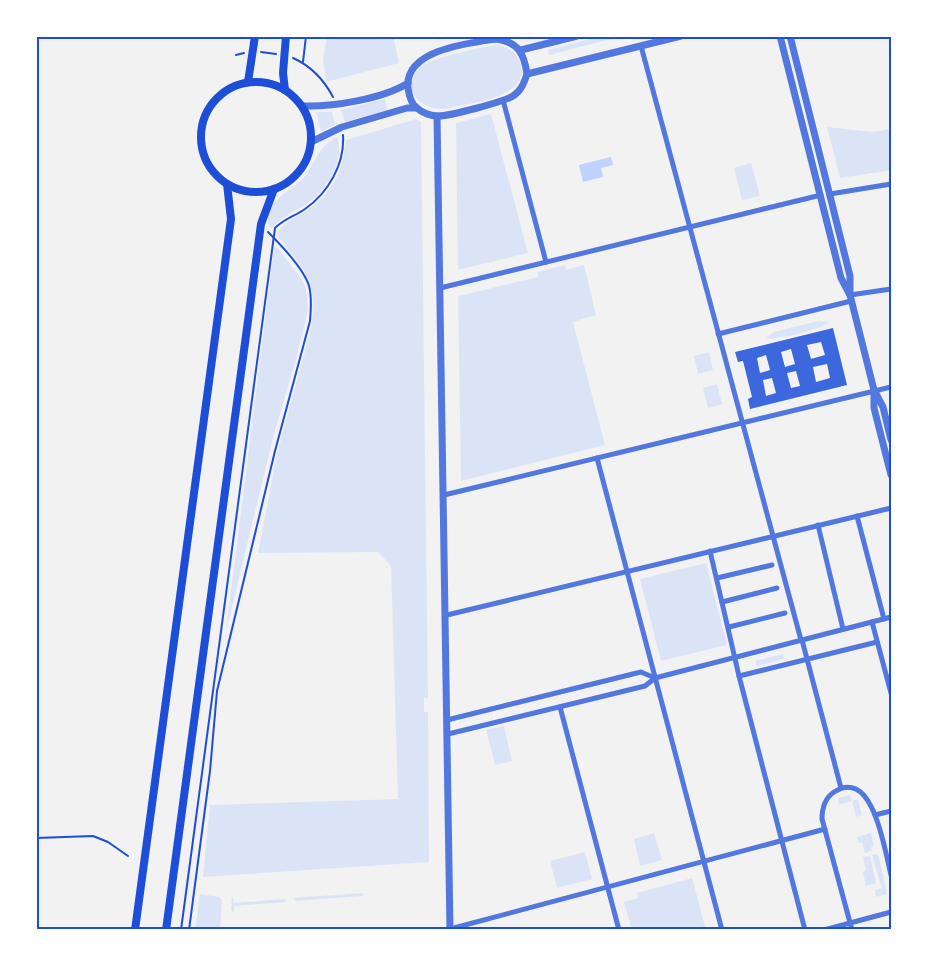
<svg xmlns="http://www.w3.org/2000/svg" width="927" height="966" font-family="'Noto Sans',sans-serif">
	<rect width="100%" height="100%" fill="#f2f2f2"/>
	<g fill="#dbe4f7">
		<path d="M 327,36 L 393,36 L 399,63 L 326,82 L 323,59 Z"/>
		<path d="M 602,36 L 619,37 L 549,55 L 548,50 Z"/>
		<path d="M 498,45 C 507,47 516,52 519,61 C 534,97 473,102 450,108 C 423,114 397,89 421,67 C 430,58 485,46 498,45 Z"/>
		<path d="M 385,99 L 387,110 L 345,122 L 341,110 Z"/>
		<path d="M 316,112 L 332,112 L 335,125 L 321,131 Z"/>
		<path d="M 491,114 L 528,253 L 458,270 L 456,123 Z"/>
		<path d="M 416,119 L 421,122 L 428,698 L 424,698 L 424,712 L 428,712 L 429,862 L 203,877 L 210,805 L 398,799 L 391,566 L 378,552 L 258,553 L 277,454 L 311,329 C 319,281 305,272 277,235 C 283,221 297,218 309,209 C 333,193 344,168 346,140 Z"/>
		<path d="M 827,127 L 873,132 L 891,129 L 891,170 L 840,178 Z"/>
		<path d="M 337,137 C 345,160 328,188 309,202 C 296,212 281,216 271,229 C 258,205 290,192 303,178 C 316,163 318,146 337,137 Z"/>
		<path d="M 751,163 L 760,196 L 742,200 L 734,168 Z"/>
		<path d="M 276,246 L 302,280 L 306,288 L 308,310 L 296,360 L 274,434 L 226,631 L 274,249 Z"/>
		<path d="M 565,265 L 566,270 L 584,265 L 596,315 L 573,322 L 605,445 L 461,481 L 458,296 L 538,277 L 538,272 Z"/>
		<path d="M 818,321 L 830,322 C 818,330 780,340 766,338 L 774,332 Z"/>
		<path d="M 709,352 L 713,370 L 698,374 L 694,356 Z"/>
		<path d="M 717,384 L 722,404 L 708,408 L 703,388 Z"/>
		<path d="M 706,563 L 727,645 L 661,661 L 640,579 Z"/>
		<path d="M 783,654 L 784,659 L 757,666 L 755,661 Z"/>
		<path d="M 504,726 L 512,761 L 495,765 L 486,730 Z"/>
		<path d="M 850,795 L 852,801 L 858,799 L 862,815 L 856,817 L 852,801 L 839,805 L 838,798 Z"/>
		<path d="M 654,833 L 662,860 L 640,866 L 634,839 Z"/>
		<path d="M 871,833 L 874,846 L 871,847 L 872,851 L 865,853 L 862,843 L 859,843 L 857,837 Z"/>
		<path d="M 585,852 L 592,879 L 557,888 L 550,861 Z"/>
		<path d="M 878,854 L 887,894 L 876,897 L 875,890 L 882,888 L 872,855 Z"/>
		<path d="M 870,856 L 876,883 L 866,886 L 863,872 L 866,870 L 863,857 Z"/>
		<path d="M 692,878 L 706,930 L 632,930 L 624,902 L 638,898 L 637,893 Z"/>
		<path d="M 363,893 L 363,896 L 294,901 L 294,898 Z"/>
		<path d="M 200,894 L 219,897 L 222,900 L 220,930 L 195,930 Z"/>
		<path d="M 232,896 L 234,903 L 285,899 L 286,902 L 234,906 L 234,912 L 231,910 Z"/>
	</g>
	<path fill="#bfd3fe" d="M 611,157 L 613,165 L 601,168 L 603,177 L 583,182 L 579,165 Z"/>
	<path fill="#3d67dc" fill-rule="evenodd" d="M 833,328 L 847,385 L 750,409 L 748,399 L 752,397 L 743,361 L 738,362 L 735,352 ZM 821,342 L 825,355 L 811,359 L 807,345 ZM 791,349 L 795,364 L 785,367 L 781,352 ZM 766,355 L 770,370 L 760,373 L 757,358 ZM 827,364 L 830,378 L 816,382 L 813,367 ZM 796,371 L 800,386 L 791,388 L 787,373 ZM 772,378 L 776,393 L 766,396 L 763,380 Z"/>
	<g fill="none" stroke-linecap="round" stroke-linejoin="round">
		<g stroke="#1d4ed8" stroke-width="2">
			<path d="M 261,52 L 276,54"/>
			<path d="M 236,55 L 244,53"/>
			<path d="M 293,58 C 311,66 324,80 333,97"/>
			<path d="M 303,62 L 306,36"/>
			<path d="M 36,838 L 93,836 L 108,842 L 128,856"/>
			<path d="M 181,930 L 275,228 C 284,219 295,216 305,209 C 328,193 345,164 343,135"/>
			<path d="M 189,930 L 210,771 L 217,691 L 275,451 L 310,321 C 311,310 312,297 309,286 C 304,269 280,244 268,232"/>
		</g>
		<g stroke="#5277de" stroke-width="5">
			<path d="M 641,46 L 801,640"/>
			<path d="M 503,100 L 546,262"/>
			<path d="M 830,194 L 891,184"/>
			<path d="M 440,288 L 821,195"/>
			<path d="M 850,295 L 891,289"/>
			<path d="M 718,334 L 851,301"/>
			<path d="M 597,458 L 722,930"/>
			<path d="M 444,495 L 891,387"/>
			<path d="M 857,516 L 884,619"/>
			<path d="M 818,525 L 843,629"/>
			<path d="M 710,551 L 739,676 L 805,930"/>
			<path d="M 717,578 L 772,565"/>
			<path d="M 722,602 L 777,588"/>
			<path d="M 447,615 L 891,508"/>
			<path d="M 872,622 L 891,693"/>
			<path d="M 729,627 L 785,613"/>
			<path d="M 802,640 L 841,788"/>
			<path d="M 739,676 L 877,642"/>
			<path d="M 560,707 L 619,930"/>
			<path d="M 447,720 L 641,672 L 655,678"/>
			<path d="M 448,734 L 645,686 L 655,678 L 891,617"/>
			<path d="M 875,815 L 891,811"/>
			<path d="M 450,929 L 825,829"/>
			<path d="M 824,930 L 891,912"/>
			<path d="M 852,930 L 822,819 C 822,808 825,798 834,792 C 874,766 885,853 891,875"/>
		</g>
		<g stroke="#5277de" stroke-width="7">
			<path d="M 780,36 L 841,278 L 850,295 L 874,390 L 883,407 L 891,440"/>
			<path d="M 790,36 L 850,276 L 850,295"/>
			<path d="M 496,39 C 518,42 524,53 527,74 C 524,83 521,91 513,96 C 503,102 450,116 438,116 C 431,116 422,113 417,108 C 411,104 409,95 408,88 C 404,50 468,43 496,39 Z"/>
			<path d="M 521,50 L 577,36"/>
			<path d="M 527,74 L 681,36"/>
			<path d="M 303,106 C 332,107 383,99 408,83"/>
			<path d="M 437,116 L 450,930"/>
			<path d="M 311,142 L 342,127 L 407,108 L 416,108"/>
			<path d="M 874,390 L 874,408 L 891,475"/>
		</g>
		<g stroke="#1d4ed8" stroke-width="8">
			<path d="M 248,82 L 255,36"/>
			<circle cx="256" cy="137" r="55"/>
			<path d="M 285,90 L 283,73 L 286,36"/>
			<path d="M 135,930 L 231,219 L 227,184"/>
			<path d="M 166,930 L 261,224 L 274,189"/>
		</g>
	</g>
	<rect width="927" height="966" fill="none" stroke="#ffffff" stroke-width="75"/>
	<rect x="38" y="38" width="852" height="890" fill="none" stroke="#1d4ed8" stroke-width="2"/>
</svg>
